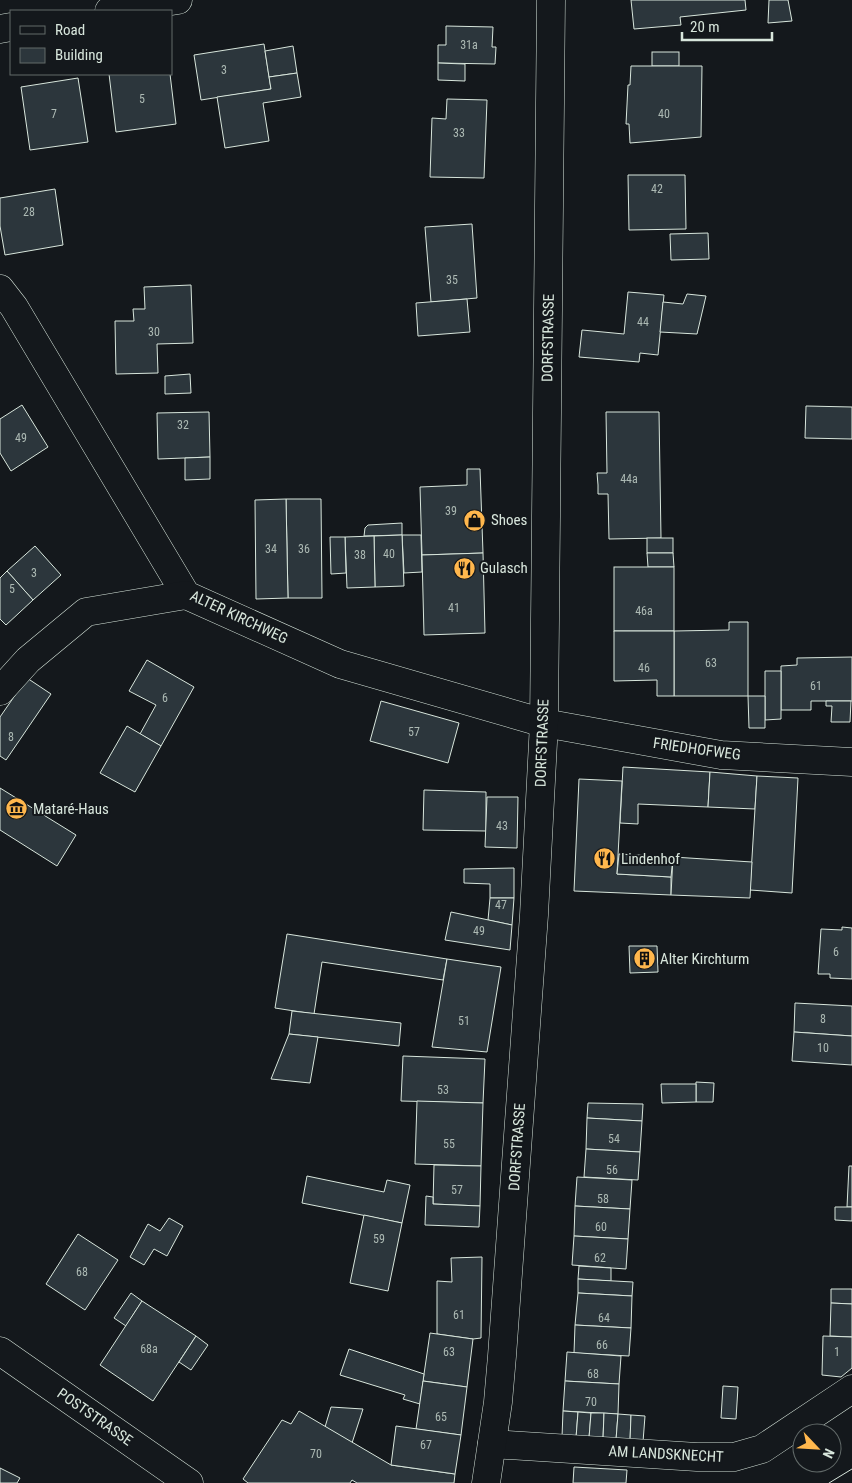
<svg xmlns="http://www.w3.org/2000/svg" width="852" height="1483" font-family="'Roboto Condensed',sans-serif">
	<rect width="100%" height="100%" fill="#14181c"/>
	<g fill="#2c363c" stroke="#d8e6dc">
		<path d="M 631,0 L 745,0 L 746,10 L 680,17 L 681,25 L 634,29 Z"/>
		<path d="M 769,0 L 788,0 L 792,21 L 768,23 Z"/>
		<path d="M 446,26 L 493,27 L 492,47 L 496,47 L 495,64 L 438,63 L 438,45 L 446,45 Z"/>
		<path d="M 264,44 L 271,89 L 201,100 L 194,55 Z"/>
		<path d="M 293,46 L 297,73 L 269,77 L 265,51 Z"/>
		<rect x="652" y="52" width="27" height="14"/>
		<path d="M 438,63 L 465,64 L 465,81 L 438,80 Z"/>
		<path d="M 631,66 L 702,66 L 701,137 L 630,143 L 629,124 L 626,124 L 628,85 L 630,85 Z"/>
		<path d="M 297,73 L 301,97 L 263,103 L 269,141 L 225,148 L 217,97 L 271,89 L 269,77 Z"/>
		<path d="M 109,74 L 170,74 L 176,124 L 116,132 Z"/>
		<path d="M 78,78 L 88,142 L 30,150 L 21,87 Z"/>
		<path d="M 447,99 L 487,100 L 484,178 L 430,177 L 432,118 L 446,119 Z"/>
		<path d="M 628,175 L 685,175 L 686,229 L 629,230 Z"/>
		<path d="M 55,189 L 63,245 L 5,255 L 0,226 L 0,198 Z"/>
		<path d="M 472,224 L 477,298 L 431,302 L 425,227 Z"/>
		<path d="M 708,233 L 709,259 L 671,260 L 670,234 Z"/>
		<path d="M 191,285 L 193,343 L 157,344 L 158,373 L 116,374 L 115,321 L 134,321 L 133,309 L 145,309 L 144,287 Z"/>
		<path d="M 628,292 L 664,295 L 658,355 L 640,353 L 639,362 L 579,357 L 582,330 L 624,334 Z"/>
		<path d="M 687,294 L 706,296 L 697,334 L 660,332 L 663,302 L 683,304 Z"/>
		<path d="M 467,299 L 470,332 L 418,336 L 416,303 Z"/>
		<path d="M 190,374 L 191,393 L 165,394 L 165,376 Z"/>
		<path d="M 22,405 L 48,447 L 11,471 L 0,453 L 0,419 Z"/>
		<path d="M 806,406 L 852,407 L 852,439 L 805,438 Z"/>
		<path d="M 209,412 L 210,457 L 158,459 L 157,413 Z"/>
		<path d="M 606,412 L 659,412 L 661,538 L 609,539 L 608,494 L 598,494 L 598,485 L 597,473 L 607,473 Z"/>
		<path d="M 210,457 L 210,479 L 185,480 L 185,458 Z"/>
		<path d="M 467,469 L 480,469 L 483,553 L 422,555 L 420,487 L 467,485 Z"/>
		<path d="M 286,499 L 321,499 L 322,598 L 288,598 Z"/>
		<path d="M 286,499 L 288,598 L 256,599 L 255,500 Z"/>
		<path d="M 402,523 L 402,535 L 364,536 L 365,528 L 368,525 Z"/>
		<path d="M 402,535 L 421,535 L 422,572 L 404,573 Z"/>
		<path d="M 402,535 L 404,586 L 375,587 L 374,536 Z"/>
		<path d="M 374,536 L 375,587 L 347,588 L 345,537 Z"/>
		<path d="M 330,537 L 345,537 L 346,573 L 331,574 Z"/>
		<rect x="647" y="538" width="26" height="15"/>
		<path d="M 35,546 L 61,575 L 33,600 L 7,571 Z"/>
		<path d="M 483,553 L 485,633 L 424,635 L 422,555 Z"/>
		<path d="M 647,553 L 673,553 L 674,567 L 648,567 Z"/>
		<rect x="614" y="567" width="60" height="64"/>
		<path d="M 7,571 L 33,600 L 6,625 L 0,619 L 0,578 Z"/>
		<path d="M 729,622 L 748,622 L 748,696 L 674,696 L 674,631 L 729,630 Z"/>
		<path d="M 614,631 L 674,631 L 674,696 L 657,696 L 657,680 L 614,681 Z"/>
		<path d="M 852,657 L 852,701 L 811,701 L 811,710 L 781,710 L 781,666 L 797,665 L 797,658 Z"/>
		<path d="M 147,660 L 194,687 L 161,746 L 140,734 L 156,705 L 129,691 Z"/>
		<path d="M 765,671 L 781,671 L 781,719 L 765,720 Z"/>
		<path d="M 27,678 L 51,694 L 6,760 L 0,756 L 0,717 Z"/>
		<path d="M 748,696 L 765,696 L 765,728 L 749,728 Z"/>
		<path d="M 381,701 L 459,723 L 448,763 L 370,741 Z"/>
		<path d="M 826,701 L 851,701 L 850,722 L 831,722 L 832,706 L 826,706 Z"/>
		<path d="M 127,726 L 161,746 L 135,792 L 100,773 Z"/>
		<path d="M 623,767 L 710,772 L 708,807 L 638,804 L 638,824 L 620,823 Z"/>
		<path d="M 710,772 L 757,776 L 755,809 L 708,807 Z"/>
		<path d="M 757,776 L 798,778 L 792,893 L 750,890 Z"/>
		<path d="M 579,779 L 622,781 L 617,874 L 671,877 L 671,895 L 574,891 Z"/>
		<path d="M 0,788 L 76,835 L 57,866 L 0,830 Z"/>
		<path d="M 424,790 L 486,792 L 486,831 L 423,830 Z"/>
		<path d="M 487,797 L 518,797 L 517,848 L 485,847 Z"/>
		<path d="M 619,854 L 673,857 L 671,877 L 617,874 Z"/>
		<path d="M 673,857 L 752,862 L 750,898 L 671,895 Z"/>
		<path d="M 514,868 L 514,898 L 490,898 L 490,884 L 464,883 L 464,869 Z"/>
		<path d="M 490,898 L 514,898 L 512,925 L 488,920 Z"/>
		<path d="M 451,912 L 512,925 L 510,950 L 445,940 Z"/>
		<path d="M 842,927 L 852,928 L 852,979 L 830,978 L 830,974 L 818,974 L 821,929 L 842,930 Z"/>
		<path d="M 287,934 L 447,959 L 443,980 L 322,962 L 314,1014 L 275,1008 Z"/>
		<path d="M 629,946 L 657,946 L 658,972 L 630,973 Z"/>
		<path d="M 447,959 L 501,967 L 487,1052 L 432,1047 Z"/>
		<path d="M 795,1003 L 852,1006 L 852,1036 L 794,1032 Z"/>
		<path d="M 292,1011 L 401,1023 L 399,1046 L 289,1034 Z"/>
		<path d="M 794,1032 L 852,1036 L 852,1065 L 792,1061 Z"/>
		<path d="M 289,1034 L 318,1037 L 310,1083 L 271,1079 Z"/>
		<path d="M 403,1056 L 485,1059 L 483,1103 L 401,1101 Z"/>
		<path d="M 696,1082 L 714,1083 L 713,1102 L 696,1102 Z"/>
		<path d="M 661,1084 L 696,1084 L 696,1102 L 662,1103 Z"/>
		<path d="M 417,1101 L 483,1103 L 481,1166 L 415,1164 Z"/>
		<path d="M 588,1103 L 643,1104 L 642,1121 L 587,1118 Z"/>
		<path d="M 587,1118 L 642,1121 L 640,1152 L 586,1149 Z"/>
		<path d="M 586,1149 L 640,1152 L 638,1180 L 584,1177 Z"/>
		<path d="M 434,1165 L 481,1166 L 480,1206 L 433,1204 Z"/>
		<path d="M 849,1166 L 852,1166 L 852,1207 L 847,1207 Z"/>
		<path d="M 307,1176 L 384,1192 L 387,1180 L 410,1185 L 402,1223 L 302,1203 Z"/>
		<path d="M 577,1177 L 632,1180 L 630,1209 L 575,1206 Z"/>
		<path d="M 426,1196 L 433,1197 L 433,1204 L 480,1206 L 479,1227 L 425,1225 Z"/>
		<path d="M 575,1206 L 630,1209 L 628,1239 L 574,1236 Z"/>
		<path d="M 835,1207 L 852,1207 L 852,1221 L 835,1220 Z"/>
		<path d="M 364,1215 L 402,1223 L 388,1291 L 350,1283 Z"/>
		<path d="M 169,1218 L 183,1226 L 167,1256 L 154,1249 L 144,1265 L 130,1257 L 148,1224 L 160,1231 Z"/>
		<path d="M 78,1234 L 118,1260 L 85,1310 L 46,1284 Z"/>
		<path d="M 574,1236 L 628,1239 L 626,1269 L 572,1265 Z"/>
		<path d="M 482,1257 L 481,1338 L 473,1339 L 437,1334 L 437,1281 L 452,1282 L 451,1258 Z"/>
		<path d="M 579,1266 L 611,1268 L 611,1281 L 578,1279 Z"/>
		<path d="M 578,1279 L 633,1282 L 632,1296 L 578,1293 Z"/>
		<path d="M 831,1289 L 852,1289 L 852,1304 L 831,1303 Z"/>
		<path d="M 131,1293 L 142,1301 L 126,1326 L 114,1318 Z"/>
		<path d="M 578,1293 L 632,1296 L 631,1328 L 575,1325 Z"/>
		<path d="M 142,1301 L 196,1336 L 153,1401 L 100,1365 Z"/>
		<path d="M 831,1303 L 852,1304 L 852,1337 L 830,1336 Z"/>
		<path d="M 575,1325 L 631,1328 L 629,1356 L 574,1353 Z"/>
		<path d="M 430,1333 L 473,1339 L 467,1387 L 423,1381 Z"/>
		<path d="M 196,1336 L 208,1345 L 191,1370 L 179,1362 Z"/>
		<path d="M 823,1336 L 852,1337 L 852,1368 L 841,1377 L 822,1375 Z"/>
		<path d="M 349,1349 L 424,1374 L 420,1404 L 403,1399 L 405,1395 L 340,1375 Z"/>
		<path d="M 567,1352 L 621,1356 L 619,1384 L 565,1381 Z"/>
		<path d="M 423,1381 L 467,1387 L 461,1435 L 416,1429 Z"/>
		<path d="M 565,1381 L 619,1384 L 618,1414 L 563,1411 Z"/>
		<path d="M 723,1386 L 738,1387 L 736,1419 L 721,1418 Z"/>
		<path d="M 331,1407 L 363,1409 L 352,1443 L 325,1427 Z"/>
		<path d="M 299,1411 L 391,1465 L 455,1474 L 454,1483 L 357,1483 L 352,1480 L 350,1483 L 248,1483 L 243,1479 L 282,1420 L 291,1424 Z"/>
		<path d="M 563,1411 L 578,1412 L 576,1438 L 562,1437 Z"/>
		<path d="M 578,1412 L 591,1413 L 589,1438 L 576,1438 Z"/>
		<path d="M 591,1413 L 604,1413 L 603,1439 L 589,1438 Z"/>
		<path d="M 604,1413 L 618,1414 L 616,1440 L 603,1439 Z"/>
		<path d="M 618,1414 L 631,1415 L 630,1441 L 616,1440 Z"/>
		<path d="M 631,1415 L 645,1416 L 643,1442 L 630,1441 Z"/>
		<path d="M 396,1426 L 461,1435 L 455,1474 L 391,1465 Z"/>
		<path d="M 574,1467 L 627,1470 L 626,1483 L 573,1483 Z"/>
		<path d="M 0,1468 L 20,1478 L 17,1483 L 0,1483 Z"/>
	</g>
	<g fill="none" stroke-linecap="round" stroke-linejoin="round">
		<defs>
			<g id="minor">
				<path d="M 109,11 L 178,0"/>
				<path d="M 0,29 L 11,27"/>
				<path d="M 0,289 L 14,307 L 186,595 L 340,664 L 544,723 L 721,755 L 852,762"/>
				<path d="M 0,691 L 28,660 L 86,612 L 186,595"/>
				<path d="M 0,1351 L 189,1483"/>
				<path d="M 492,1444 L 697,1457 L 734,1457 L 762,1449 L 852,1389"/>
			</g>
			<path id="major" d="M 486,1483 L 498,1402 L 502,1356 L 534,915 L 544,723 L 551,0"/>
		</defs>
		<use href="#minor" stroke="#d8e6dc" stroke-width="29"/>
		<use href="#major" stroke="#d8e6dc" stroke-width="29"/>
		<use href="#minor" stroke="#14181c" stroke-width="28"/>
		<use href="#major" stroke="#14181c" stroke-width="28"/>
		<path stroke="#d8e6dc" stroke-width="1" d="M 829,1483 L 852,1469"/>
	</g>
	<defs>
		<symbol id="shop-disc" viewBox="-11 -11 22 22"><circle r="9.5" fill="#ffb74d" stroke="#14181c"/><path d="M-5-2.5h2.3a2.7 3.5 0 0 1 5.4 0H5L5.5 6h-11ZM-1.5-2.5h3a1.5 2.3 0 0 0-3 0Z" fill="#111"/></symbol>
		<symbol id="restaurant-disc" viewBox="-11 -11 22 22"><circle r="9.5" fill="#ffb74d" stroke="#14181c"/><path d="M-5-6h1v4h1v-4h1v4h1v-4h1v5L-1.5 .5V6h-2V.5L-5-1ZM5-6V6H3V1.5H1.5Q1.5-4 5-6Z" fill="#111"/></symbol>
		<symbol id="museum-disc" viewBox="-11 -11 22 22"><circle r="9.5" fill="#ffb74d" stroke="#14181c"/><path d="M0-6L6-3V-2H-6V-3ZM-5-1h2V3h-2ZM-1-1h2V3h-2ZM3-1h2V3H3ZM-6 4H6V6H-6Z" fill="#111"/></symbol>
		<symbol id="building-disc" viewBox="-11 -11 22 22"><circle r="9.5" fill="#ffb74d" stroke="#14181c"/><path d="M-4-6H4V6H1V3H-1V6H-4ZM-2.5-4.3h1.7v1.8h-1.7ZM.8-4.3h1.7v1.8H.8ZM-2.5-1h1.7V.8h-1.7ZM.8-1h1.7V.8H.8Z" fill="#111"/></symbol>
	</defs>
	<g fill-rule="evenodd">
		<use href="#shop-disc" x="462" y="508" width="25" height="25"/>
		<use href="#restaurant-disc" x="452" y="556" width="25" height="25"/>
		<use href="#museum-disc" x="4" y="796" width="25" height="25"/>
		<use href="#restaurant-disc" x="592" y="846" width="25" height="25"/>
		<use href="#building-disc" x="632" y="946" width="25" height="25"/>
	</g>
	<g text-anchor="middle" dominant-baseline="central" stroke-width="4" stroke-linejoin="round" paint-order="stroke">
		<g font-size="12" fill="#adbab4">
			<text x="469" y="45">31a</text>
			<text x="224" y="70">3</text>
			<text x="142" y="99">5</text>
			<text x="54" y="114">7</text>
			<text x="664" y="114">40</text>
			<text x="459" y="133">33</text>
			<text x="657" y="189">42</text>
			<text x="29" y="212">28</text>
			<text x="452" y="280">35</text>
			<text x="643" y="322">44</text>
			<text x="154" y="332">30</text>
			<text x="183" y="425">32</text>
			<text x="21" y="438">49</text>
			<text x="629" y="479">44a</text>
			<text x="451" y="511">39</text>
			<text x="271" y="549">34</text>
			<text x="304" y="549">36</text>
			<text x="389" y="554">40</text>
			<text x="360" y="555">38</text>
			<text x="34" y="573">3</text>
			<text x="12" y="589">5</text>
			<text x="454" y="608">41</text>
			<text x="644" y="611">46a</text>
			<text x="711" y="663">63</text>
			<text x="644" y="668">46</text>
			<text x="816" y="686">61</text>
			<text x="165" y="698">6</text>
			<text x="414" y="732">57</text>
			<text x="11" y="737">8</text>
			<text x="502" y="826">43</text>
			<text x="501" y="905">47</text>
			<text x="479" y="931">49</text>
			<text x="836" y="952">6</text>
			<text x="823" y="1019">8</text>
			<text x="464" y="1021">51</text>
			<text x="823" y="1048">10</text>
			<text x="443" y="1090">53</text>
			<text x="614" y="1139">54</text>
			<text x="449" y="1144">55</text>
			<text x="612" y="1170">56</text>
			<text x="457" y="1190">57</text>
			<text x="603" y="1199">58</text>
			<text x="601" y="1227">60</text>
			<text x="379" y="1239">59</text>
			<text x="600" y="1258">62</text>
			<text x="82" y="1272">68</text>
			<text x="459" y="1315">61</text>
			<text x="604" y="1318">64</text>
			<text x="602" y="1345">66</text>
			<text x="149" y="1349">68a</text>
			<text x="449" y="1352">63</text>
			<text x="837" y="1352">1</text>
			<text x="593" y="1374">68</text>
			<text x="591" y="1402">70</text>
			<text x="441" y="1417">65</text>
			<text x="426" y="1445">67</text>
			<text x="316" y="1454">70</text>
		</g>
		<g font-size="15" fill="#d8e6dc" stroke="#14181c">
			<text transform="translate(548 338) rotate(-89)">DORFSTRASSE</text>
			<text transform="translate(239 617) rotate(25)">ALTER KIRCHWEG</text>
			<text transform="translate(542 743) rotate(-88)">DORFSTRASSE</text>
			<text transform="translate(697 749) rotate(8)">FRIEDHOFWEG</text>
			<text transform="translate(517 1147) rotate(-86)">DORFSTRASSE</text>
			<text transform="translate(95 1417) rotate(35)">POSTSTRASSE</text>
			<text transform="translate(666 1454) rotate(3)">AM LANDSKNECHT</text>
		</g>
		<g font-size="15" fill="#d8e6dc" stroke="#14181c" text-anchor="start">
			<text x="491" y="520">Shoes</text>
			<text x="480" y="568">Gulasch</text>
			<text x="33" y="809">Mataré-Haus</text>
			<text x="621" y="859">Lindenhof</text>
			<text x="660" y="959">Alter Kirchturm</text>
		</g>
	</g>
	<rect x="10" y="10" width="162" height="65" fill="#14181c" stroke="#626a69"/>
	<rect x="20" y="26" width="25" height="8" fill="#14181c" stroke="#626a69"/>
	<text x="55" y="35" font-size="15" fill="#d8e6dc">Road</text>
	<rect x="20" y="48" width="25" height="15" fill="#2c363c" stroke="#626a69"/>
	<text x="55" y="60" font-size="15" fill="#d8e6dc">Building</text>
	<g transform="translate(817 1448) rotate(115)"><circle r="24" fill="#14181c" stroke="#626a69"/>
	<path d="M0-4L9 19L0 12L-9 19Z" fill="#ffb74d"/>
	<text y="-8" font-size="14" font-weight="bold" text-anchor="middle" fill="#d8e6dc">N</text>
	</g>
	<path d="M682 32v8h90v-8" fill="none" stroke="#d8e6dc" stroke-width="2.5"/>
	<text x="690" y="32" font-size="15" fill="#d8e6dc" stroke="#14181c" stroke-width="4" paint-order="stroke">20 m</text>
</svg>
